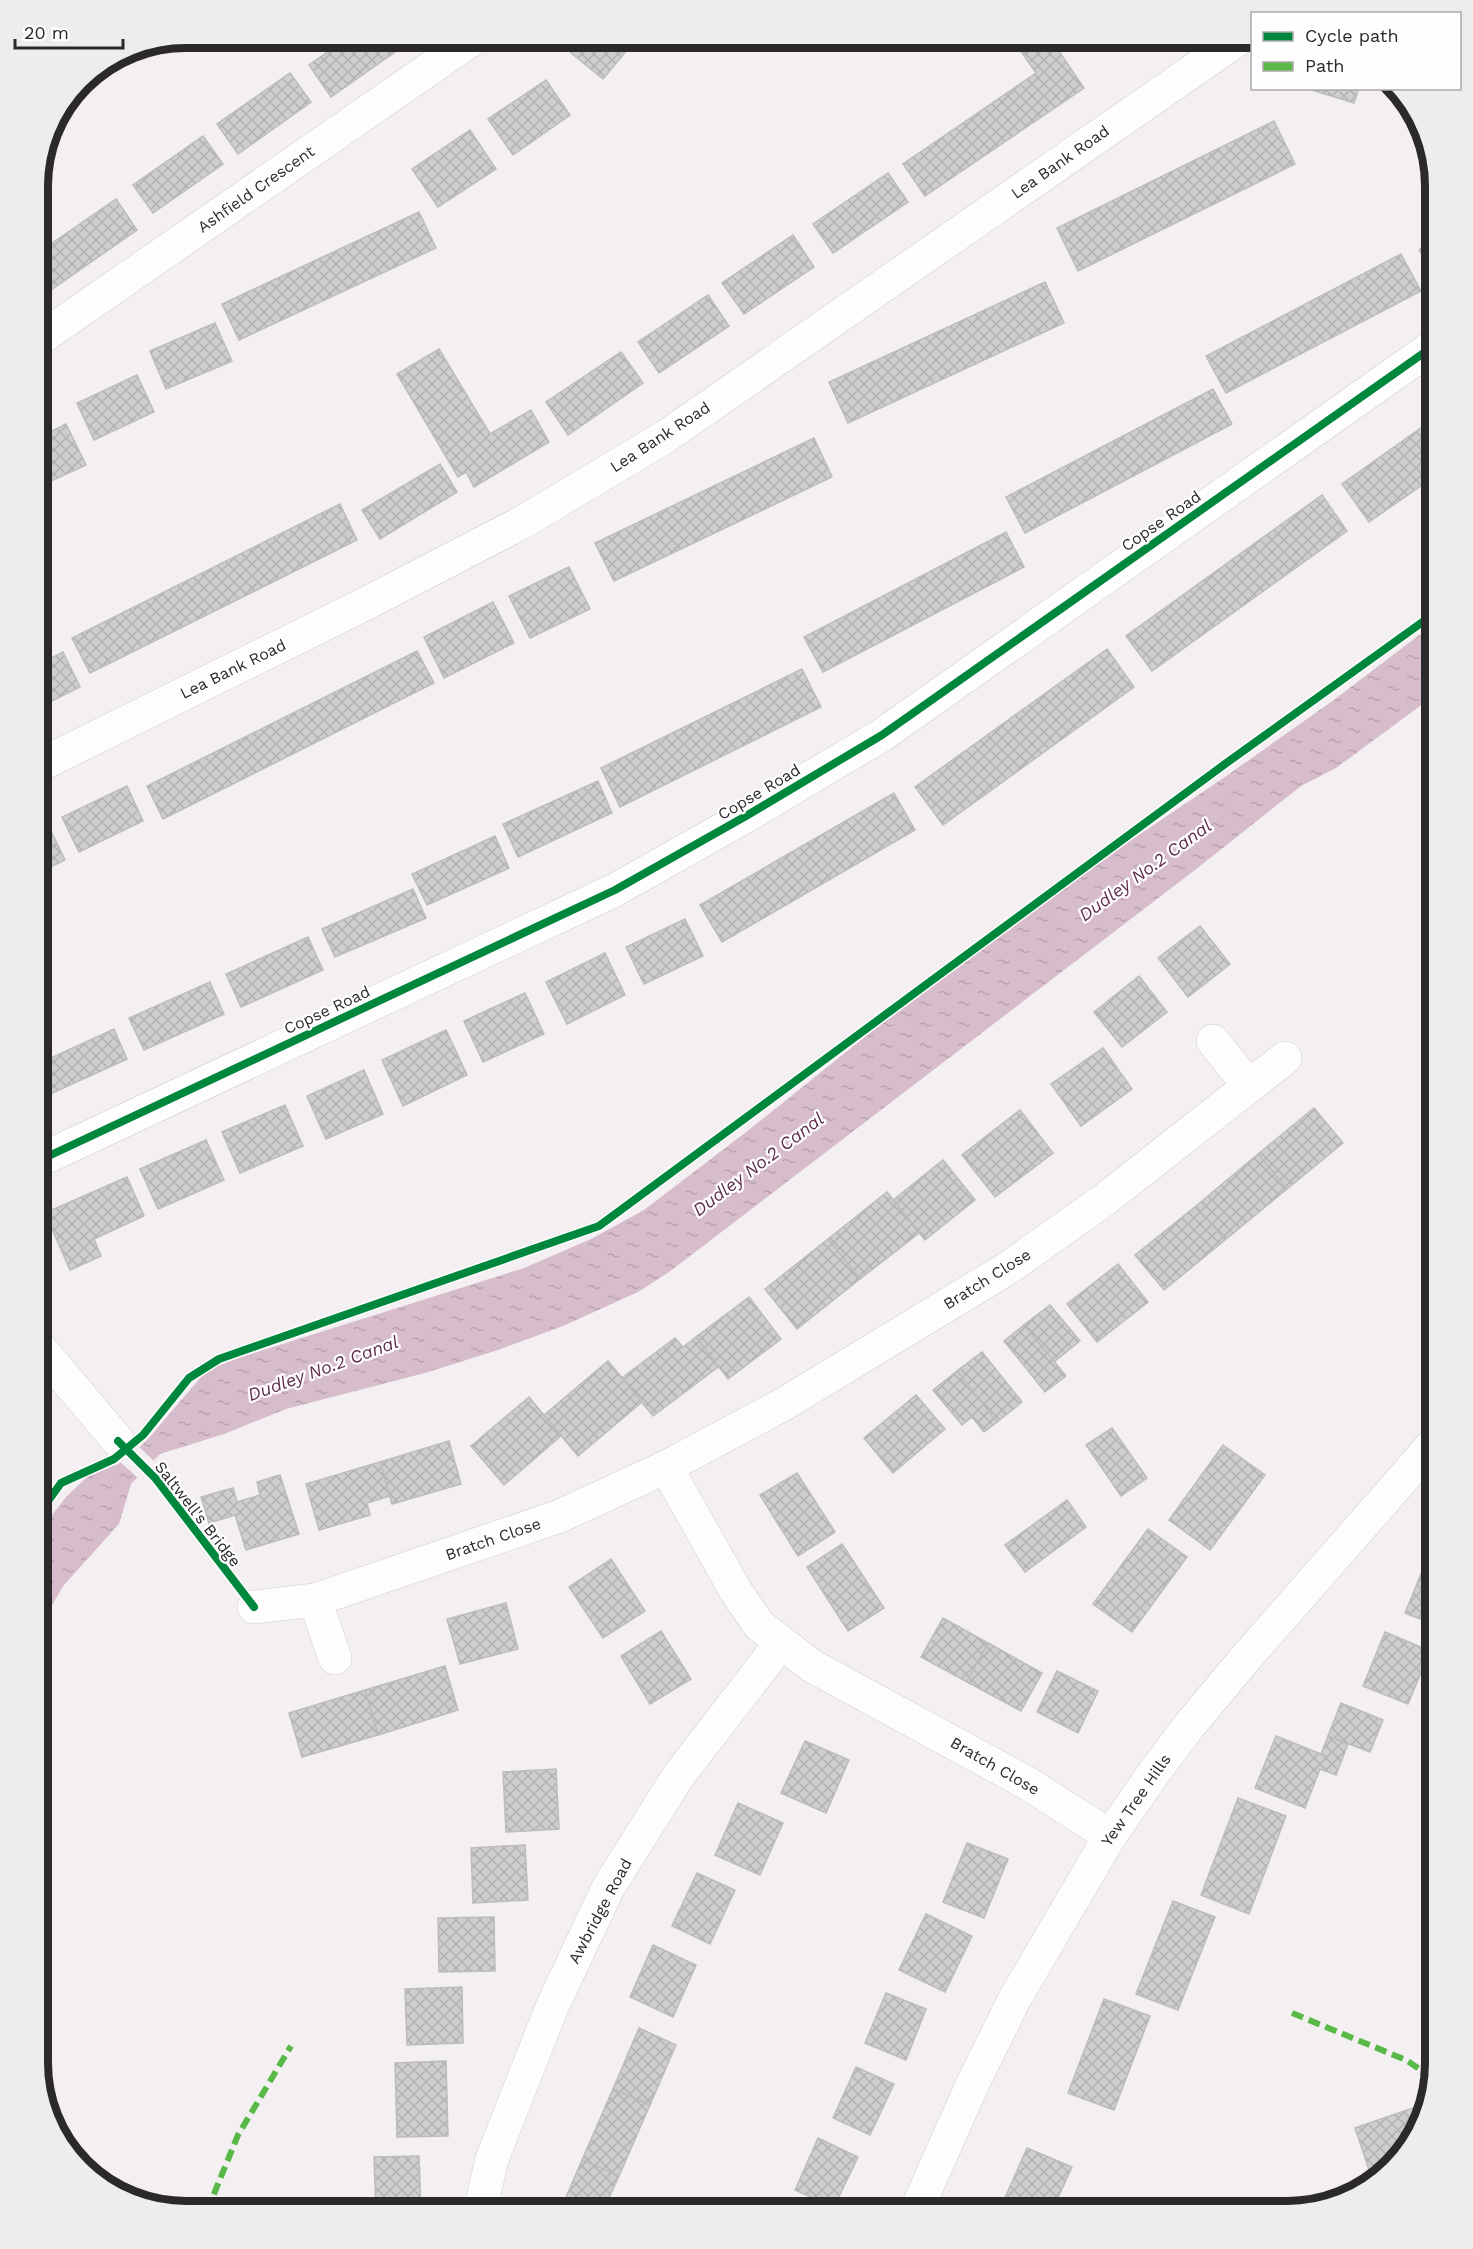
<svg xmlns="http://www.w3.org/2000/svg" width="1473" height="2249" font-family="'Work Sans',sans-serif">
	<defs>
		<pattern id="water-ripples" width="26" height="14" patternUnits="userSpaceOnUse" patternTransform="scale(1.5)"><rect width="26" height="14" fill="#d7bccb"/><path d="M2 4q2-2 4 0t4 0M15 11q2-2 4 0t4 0" fill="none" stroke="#b9a2ae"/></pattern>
		<pattern id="building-cross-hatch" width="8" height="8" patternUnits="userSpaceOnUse" patternTransform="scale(1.5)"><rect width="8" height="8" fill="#cececf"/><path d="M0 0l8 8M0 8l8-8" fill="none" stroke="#b1b1b2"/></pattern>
	</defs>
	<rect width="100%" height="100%" fill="#f4f0f2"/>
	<path fill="url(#water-ripples)" d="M 1435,623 L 1435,695 L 1336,768 L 1301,786 L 1195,870 L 669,1272 L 638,1292 L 563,1326 L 498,1350 L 425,1373 L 286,1409 L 224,1434 L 160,1454 L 131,1484 L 119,1524 L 64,1585 L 38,1628 L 38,1533 L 66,1497 L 87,1477 L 125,1461 L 148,1439 L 207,1370 L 241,1357 L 524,1268 L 591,1239 L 644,1210 L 750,1129 L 1002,927 L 1222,779 L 1331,702 Z"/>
	<path fill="#f4f0f2" d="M 137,1445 L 155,1462 L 139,1479 L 118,1460 Z"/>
	<g fill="url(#building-cross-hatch)" stroke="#bcbcbe" stroke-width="1.5">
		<path d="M 348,38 L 415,38 L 331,97 L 309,65 Z"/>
		<path d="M 584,38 L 637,38 L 603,79 L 571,53 Z"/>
		<path d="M 1037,38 L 1050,38 L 1084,88 L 925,196 L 903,164 L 1036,73 L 1020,50 Z"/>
		<path d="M 290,73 L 311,102 L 238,154 L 217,124 Z"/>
		<path d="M 546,80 L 570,115 L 513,155 L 488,119 Z"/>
		<path d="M 1313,88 L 1359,88 L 1354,103 L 1312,90 Z"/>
		<path d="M 1274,121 L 1295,164 L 1078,271 L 1057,228 Z"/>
		<path d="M 470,130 L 496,169 L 438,207 L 412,169 Z"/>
		<path d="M 203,136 L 223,164 L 153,213 L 133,185 Z"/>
		<path d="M 888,173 L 908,202 L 833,253 L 813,224 Z"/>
		<path d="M 116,199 L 137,230 L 38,299 L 38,253 Z"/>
		<path d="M 419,212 L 436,248 L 239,340 L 222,304 Z"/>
		<path d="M 793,235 L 814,267 L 744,314 L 722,283 Z"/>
		<path d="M 1435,237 L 1435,273 L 1419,250 Z"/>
		<path d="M 1401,254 L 1421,291 L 1226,393 L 1206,356 Z"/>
		<path d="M 1045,282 L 1064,323 L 848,423 L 829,382 Z"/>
		<path d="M 708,295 L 729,326 L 659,373 L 638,342 Z"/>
		<path d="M 215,323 L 232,361 L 166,389 L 150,351 Z"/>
		<path d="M 439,349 L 490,434 L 531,410 L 549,442 L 474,487 L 466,472 L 458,477 L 397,374 Z"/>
		<path d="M 621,352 L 643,383 L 568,435 L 546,402 Z"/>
		<path d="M 137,375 L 154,412 L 94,440 L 77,403 Z"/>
		<path d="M 1213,389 L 1232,424 L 1025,533 L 1006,497 Z"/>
		<path d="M 1435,418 L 1435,476 L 1369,522 L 1342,484 Z"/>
		<path d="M 66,424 L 86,465 L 38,487 L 38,438 Z"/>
		<path d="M 814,438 L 832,477 L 614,581 L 595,543 Z"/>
		<path d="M 440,464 L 457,492 L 380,539 L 362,510 Z"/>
		<path d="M 1322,495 L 1347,531 L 1152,671 L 1126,636 Z"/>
		<path d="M 340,504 L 357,540 L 90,673 L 72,638 Z"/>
		<path d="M 1006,532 L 1024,567 L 823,672 L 804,637 Z"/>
		<path d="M 569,567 L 590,609 L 530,638 L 509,596 Z"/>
		<path d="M 493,602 L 514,643 L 444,678 L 424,637 Z"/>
		<path d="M 1107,649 L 1134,687 L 943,825 L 915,787 Z"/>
		<path d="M 417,651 L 434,683 L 163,819 L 147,786 Z"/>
		<path d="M 63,652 L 80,687 L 38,708 L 38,665 Z"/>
		<path d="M 802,669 L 821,707 L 620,807 L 601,768 Z"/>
		<path d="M 598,781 L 612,813 L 518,857 L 503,824 Z"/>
		<path d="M 127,786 L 143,821 L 79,852 L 62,817 Z"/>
		<path d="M 894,793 L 915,830 L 722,942 L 700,905 Z"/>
		<path d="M 49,827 L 65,860 L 38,873 L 38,833 Z"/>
		<path d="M 495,836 L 509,868 L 427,905 L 412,874 Z"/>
		<path d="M 413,889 L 426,918 L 335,957 L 322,929 Z"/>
		<path d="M 685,919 L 703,956 L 644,984 L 626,947 Z"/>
		<path d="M 1200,926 L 1230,964 L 1188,997 L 1158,958 Z"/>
		<path d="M 308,937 L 323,970 L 241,1007 L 226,974 Z"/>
		<path d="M 605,953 L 625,995 L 567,1024 L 546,982 Z"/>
		<path d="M 1139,976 L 1167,1012 L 1122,1047 L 1094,1012 Z"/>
		<path d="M 210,982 L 224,1014 L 144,1050 L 129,1018 Z"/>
		<path d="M 525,993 L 544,1034 L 483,1062 L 464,1021 Z"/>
		<path d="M 114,1029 L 127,1059 L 48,1095 L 38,1074 L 38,1064 Z"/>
		<path d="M 446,1030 L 467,1075 L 403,1106 L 382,1060 Z"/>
		<path d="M 1103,1048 L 1132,1089 L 1081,1126 L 1051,1084 Z"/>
		<path d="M 364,1070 L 383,1114 L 326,1139 L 307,1096 Z"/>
		<path d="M 285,1105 L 303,1146 L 240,1173 L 222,1132 Z"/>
		<path d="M 1314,1108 L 1343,1143 L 1287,1189 L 1258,1154 Z"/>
		<path d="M 1020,1110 L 1053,1153 L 995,1197 L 962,1155 Z"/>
		<path d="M 206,1140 L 224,1180 L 158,1209 L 140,1169 Z"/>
		<path d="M 1258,1154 L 1287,1189 L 1225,1240 L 1196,1206 Z"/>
		<path d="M 943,1160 L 975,1200 L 925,1240 L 893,1200 Z"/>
		<path d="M 127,1177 L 144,1216 L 94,1239 L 101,1256 L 70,1270 L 45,1213 Z"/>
		<path d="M 887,1192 L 919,1233 L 860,1279 L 828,1239 Z"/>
		<path d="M 1196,1206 L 1225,1240 L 1164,1290 L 1135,1255 Z"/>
		<path d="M 828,1239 L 860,1279 L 797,1329 L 765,1289 Z"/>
		<path d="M 1118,1264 L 1148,1302 L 1097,1342 L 1067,1304 Z"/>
		<path d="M 749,1297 L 781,1339 L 728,1379 L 696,1337 Z"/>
		<path d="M 1050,1305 L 1080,1341 L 1054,1362 L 1024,1325 Z"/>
		<path d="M 1024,1325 L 1066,1376 L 1045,1392 L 1004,1341 Z"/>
		<path d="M 696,1337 L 718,1367 L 653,1416 L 622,1378 L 675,1338 L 683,1347 Z"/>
		<path d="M 982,1352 L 1022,1402 L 997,1422 L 957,1371 Z"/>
		<path d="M 608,1361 L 642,1402 L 578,1456 L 544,1415 Z"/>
		<path d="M 957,1371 L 997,1422 L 984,1432 L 972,1417 L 962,1425 L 933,1390 Z"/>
		<path d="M 916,1395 L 945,1429 L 893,1473 L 864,1438 Z"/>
		<path d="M 529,1397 L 561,1436 L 504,1485 L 471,1446 Z"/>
		<path d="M 1112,1428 L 1147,1478 L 1121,1496 L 1086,1445 Z"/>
		<path d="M 449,1441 L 461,1484 L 392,1504 L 380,1462 Z"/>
		<path d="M 1223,1445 L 1265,1475 L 1210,1550 L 1169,1520 Z"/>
		<path d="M 380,1462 L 390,1496 L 367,1503 L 370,1515 L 319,1530 L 306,1484 Z"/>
		<path d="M 797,1473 L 835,1532 L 798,1556 L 760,1495 Z"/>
		<path d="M 280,1475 L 299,1534 L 246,1550 L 235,1515 L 209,1523 L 201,1497 L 233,1488 L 237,1502 L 260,1495 L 257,1482 Z"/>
		<path d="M 1067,1500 L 1086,1527 L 1025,1572 L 1005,1545 Z"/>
		<path d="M 1148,1529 L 1187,1557 L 1132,1632 L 1093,1604 Z"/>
		<path d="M 842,1544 L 884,1608 L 848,1631 L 807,1567 Z"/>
		<path d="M 611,1559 L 645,1611 L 603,1638 L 569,1587 Z"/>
		<path d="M 1425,1564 L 1435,1569 L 1435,1625 L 1405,1613 Z"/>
		<path d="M 506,1603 L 518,1649 L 460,1664 L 447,1619 Z"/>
		<path d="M 943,1618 L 988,1643 L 967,1682 L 921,1657 Z"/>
		<path d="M 661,1631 L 691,1679 L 650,1704 L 621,1656 Z"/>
		<path d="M 1385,1632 L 1430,1651 L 1408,1704 L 1363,1686 Z"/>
		<path d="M 988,1643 L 1042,1673 L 1021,1711 L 967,1682 Z"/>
		<path d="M 445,1666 L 458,1710 L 378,1735 L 365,1690 Z"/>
		<path d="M 1057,1671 L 1098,1691 L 1078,1733 L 1037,1712 Z"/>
		<path d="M 365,1690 L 378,1735 L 302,1757 L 289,1713 Z"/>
		<path d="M 1341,1703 L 1383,1720 L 1370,1752 L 1328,1736 Z"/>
		<path d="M 1276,1736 L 1321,1754 L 1328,1736 L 1348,1744 L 1336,1775 L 1320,1769 L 1305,1808 L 1255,1788 Z"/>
		<path d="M 805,1741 L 849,1760 L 826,1813 L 781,1793 Z"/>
		<path d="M 556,1769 L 559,1829 L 506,1832 L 503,1772 Z"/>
		<path d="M 1238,1798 L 1286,1816 L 1249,1914 L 1201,1895 Z"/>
		<path d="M 738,1803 L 783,1823 L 760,1875 L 715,1855 Z"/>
		<path d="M 967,1843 L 1008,1859 L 984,1918 L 943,1902 Z"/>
		<path d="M 525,1845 L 528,1900 L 473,1903 L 471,1848 Z"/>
		<path d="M 697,1873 L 735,1890 L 710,1944 L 672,1926 Z"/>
		<path d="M 1173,1901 L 1215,1917 L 1178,2010 L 1136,1994 Z"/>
		<path d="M 926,1914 L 972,1936 L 945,1992 L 899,1970 Z"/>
		<path d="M 494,1917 L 495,1971 L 439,1972 L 438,1918 Z"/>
		<path d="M 653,1945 L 696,1965 L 673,2017 L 630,1997 Z"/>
		<path d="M 462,1987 L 463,2043 L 407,2045 L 405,1989 Z"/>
		<path d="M 886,1993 L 926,2009 L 906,2060 L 865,2043 Z"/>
		<path d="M 1104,1999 L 1150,2016 L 1114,2110 L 1068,2093 Z"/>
		<path d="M 639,2028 L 676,2045 L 650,2105 L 613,2089 Z"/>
		<path d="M 446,2061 L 448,2136 L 397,2137 L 395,2063 Z"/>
		<path d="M 856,2067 L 894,2084 L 870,2135 L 833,2118 Z"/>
		<path d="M 613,2089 L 650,2105 L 619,2176 L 582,2160 Z"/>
		<path d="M 1416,2107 L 1420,2119 L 1415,2138 L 1372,2179 L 1355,2128 Z"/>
		<path d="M 818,2138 L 858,2157 L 834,2207 L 795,2190 Z"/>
		<path d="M 1027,2148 L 1072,2167 L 1052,2211 L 999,2211 Z"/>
		<path d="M 419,2156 L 421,2211 L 376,2211 L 374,2157 Z"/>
		<path d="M 582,2160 L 619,2176 L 603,2211 L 560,2211 Z"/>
		<path d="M 1358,2182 L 1361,2192 L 1302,2208 L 1300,2203 Z"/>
	</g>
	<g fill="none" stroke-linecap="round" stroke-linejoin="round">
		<defs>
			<g id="minor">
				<path d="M 38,340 L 474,38"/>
				<path d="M 38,766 L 365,604 L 523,522 L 665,437 L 1240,38"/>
				<path d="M 1213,1041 L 1249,1086"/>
				<path d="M 38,1161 L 615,890 L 746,816 L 882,735 L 1435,345"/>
				<path d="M 38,1346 L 118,1441"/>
				<path d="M 666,1467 L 737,1593 L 759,1625 L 812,1666 L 1027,1783 L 1110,1836"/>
				<path d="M 315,1600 L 335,1658"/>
				<path d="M 254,1607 L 315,1600 L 560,1516 L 666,1467 L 784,1404 L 1008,1268 L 1104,1200 L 1285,1058"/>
				<path d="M 480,2211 L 492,2159 L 552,2007 L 608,1888 L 679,1775 L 781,1643"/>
				<path d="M 916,2211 L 974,2081 L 1014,2000 L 1110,1836 L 1153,1774 L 1189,1726 L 1244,1660 L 1435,1442"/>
			</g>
		</defs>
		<use href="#minor" stroke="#d1cdcf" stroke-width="34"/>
		<use href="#minor" stroke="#fdfdfd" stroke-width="33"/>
		<g stroke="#58b947" stroke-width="6" stroke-dasharray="12 6" stroke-linecap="butt">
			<path d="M 1292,2013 L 1406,2060 L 1421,2070 L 1430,2085"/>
			<path d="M 207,2211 L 238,2135 L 291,2046"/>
		</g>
		<defs>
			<g id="cycleway">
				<path d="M 38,1161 L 615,890 L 746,816 L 882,735 L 1435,345"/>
				<path d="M 118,1441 L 156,1479 L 254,1607"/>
				<path d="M 38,1515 L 61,1483 L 114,1459 L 143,1435 L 189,1378 L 219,1359 L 599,1226 L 1225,764 L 1435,613"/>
			</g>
		</defs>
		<use href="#cycleway" stroke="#fefefe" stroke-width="11"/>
		<use href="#cycleway" stroke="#00873e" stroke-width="8"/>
	</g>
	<g text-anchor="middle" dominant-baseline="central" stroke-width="4.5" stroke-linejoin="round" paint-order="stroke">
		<g font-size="16" fill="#2c292b" stroke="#fefefe">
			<text transform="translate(1060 162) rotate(-35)">Lea Bank Road</text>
			<text transform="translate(256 189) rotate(-35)">Ashfield Crescent</text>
			<text transform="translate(660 437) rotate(-33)">Lea Bank Road</text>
			<text transform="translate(1161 521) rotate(-35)">Copse Road</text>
			<text transform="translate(233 669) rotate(-26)">Lea Bank Road</text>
			<text transform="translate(759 792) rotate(-31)">Copse Road</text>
			<text transform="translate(327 1010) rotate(-25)">Copse Road</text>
			<text transform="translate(987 1279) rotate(-32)">Bratch Close</text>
			<text transform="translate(198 1514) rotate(52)">Saltwell's Bridge</text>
			<text transform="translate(493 1539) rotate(-19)">Bratch Close</text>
			<text transform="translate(995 1766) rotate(30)">Bratch Close</text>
			<text transform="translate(1136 1800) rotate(-55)">Yew Tree Hills</text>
			<text transform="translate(600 1911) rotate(-62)">Awbridge Road</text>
		</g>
		<g font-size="18" font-style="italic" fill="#5f2f4d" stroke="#fefefe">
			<text transform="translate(1145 870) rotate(-36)">Dudley No.2 Canal</text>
			<text transform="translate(758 1164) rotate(-37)">Dudley No.2 Canal</text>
			<text transform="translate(323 1368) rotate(-20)">Dudley No.2 Canal</text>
		</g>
	</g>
	<path d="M0 0H1473V2249H0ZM186 48H1287A138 138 0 0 1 1425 186V2063A138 138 0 0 1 1287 2201H186A138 138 0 0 1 48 2063V186A138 138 0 0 1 186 48Z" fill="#ededed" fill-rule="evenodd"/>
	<path fill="none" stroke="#2c292b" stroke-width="8" d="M186 48H1287A138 138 0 0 1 1425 186V2063A138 138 0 0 1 1287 2201H186A138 138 0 0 1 48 2063V186A138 138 0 0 1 186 48Z"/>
	<rect x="1251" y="12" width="210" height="78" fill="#fefefe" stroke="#aaa9aa" stroke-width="1.5"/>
	<rect x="1263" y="32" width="30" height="9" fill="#00873e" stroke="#aaa9aa" stroke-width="1.5"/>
	<text x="1305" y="42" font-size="18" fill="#2c292b">Cycle path</text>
	<rect x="1263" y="62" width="30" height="9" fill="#58b947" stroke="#aaa9aa" stroke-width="1.5"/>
	<text x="1305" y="72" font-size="18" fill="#2c292b">Path</text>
	<path d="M15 39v9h108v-9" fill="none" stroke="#2c292b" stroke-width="3"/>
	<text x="24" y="39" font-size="18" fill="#2c292b" stroke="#fefefe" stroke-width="4.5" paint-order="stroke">20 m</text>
</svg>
